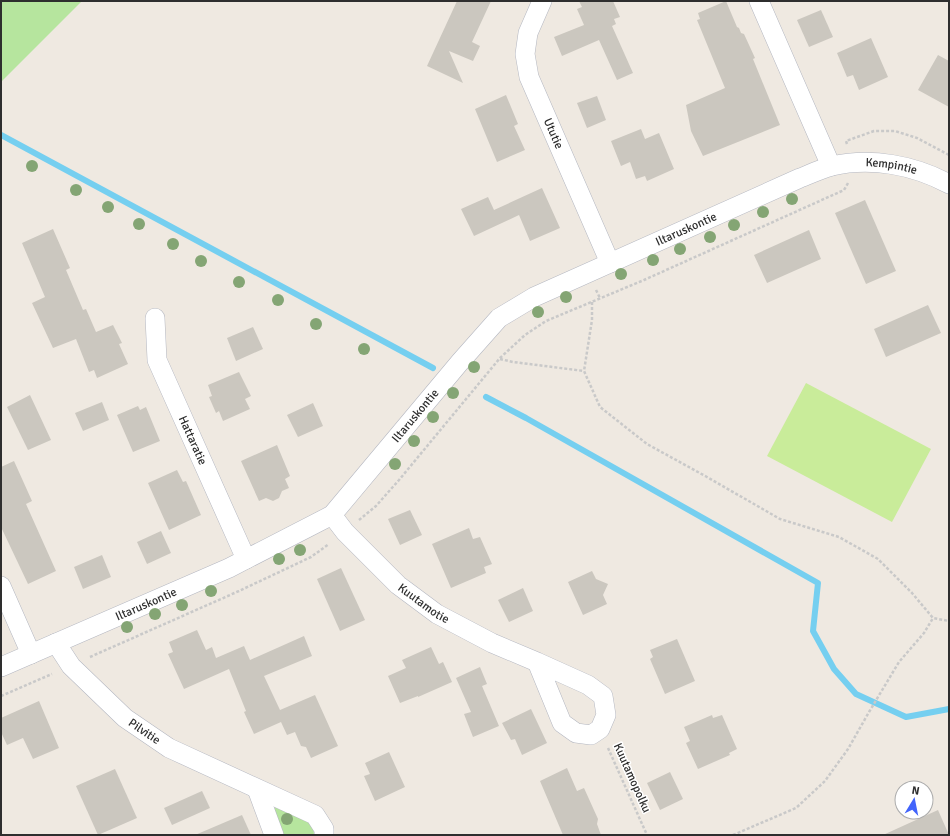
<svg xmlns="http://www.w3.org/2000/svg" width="950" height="836" font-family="Signika,sans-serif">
	<rect width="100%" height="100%" fill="#efe9e1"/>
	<g fill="#b6e59e">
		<path d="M 1,1 L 82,1 L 1,82 Z"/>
		<path d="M 277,806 L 313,824 L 314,835 L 281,835 L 272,810 Z"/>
	</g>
	<path fill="#c9ec9a" d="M 806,383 L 931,449 L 892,522 L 767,456 Z"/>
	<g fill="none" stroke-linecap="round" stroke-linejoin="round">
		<g stroke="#75cff0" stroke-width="6">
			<path d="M 1,135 L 433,368"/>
			<path d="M 486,397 L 526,418 L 818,583 L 813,631 L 834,669 L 856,694 L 906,717 L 949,709"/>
		</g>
	</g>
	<g fill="#cbc7bf">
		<path d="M 457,1 L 491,1 L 472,42 L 480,46 L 473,61 L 449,51 L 463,83 L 427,66 Z"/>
		<path d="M 579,1 L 613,1 L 620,17 L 614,19 L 616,24 L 612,26 L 633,73 L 617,80 L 599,40 L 562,56 L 554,37 L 584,25 L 577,9 L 582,7 Z"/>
		<path d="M 726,1 L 737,27 L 739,28 L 741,33 L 744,34 L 755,58 L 753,59 L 780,125 L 703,156 L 691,131 L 686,105 L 725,88 L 697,20 L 700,19 L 698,13 Z"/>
		<path d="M 821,10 L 833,37 L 809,47 L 797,20 Z"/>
		<path d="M 871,38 L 888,77 L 859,90 L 853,75 L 847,77 L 837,53 Z"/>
		<path d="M 938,55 L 949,61 L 949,107 L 918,90 Z"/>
		<path d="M 506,95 L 518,124 L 514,126 L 525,150 L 497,162 L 475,109 Z"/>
		<path d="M 597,96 L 606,120 L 587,128 L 577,103 Z"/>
		<path d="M 641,129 L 645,139 L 659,133 L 674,169 L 647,181 L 645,176 L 636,179 L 630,162 L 621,166 L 611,141 Z"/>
		<path d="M 542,188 L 560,228 L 530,241 L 519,215 L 474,236 L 461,209 L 488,197 L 494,210 Z"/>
		<path d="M 865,200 L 896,271 L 866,284 L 835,213 Z"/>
		<path d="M 53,229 L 70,268 L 66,270 L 83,310 L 86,309 L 96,332 L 113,325 L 122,343 L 119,344 L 128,364 L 97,378 L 94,370 L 89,372 L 76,339 L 53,348 L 32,303 L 45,297 L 22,243 Z"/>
		<path d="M 809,230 L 821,259 L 767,283 L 754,255 Z"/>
		<path d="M 928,305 L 941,333 L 886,357 L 874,329 Z"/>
		<path d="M 253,327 L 263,349 L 236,361 L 227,338 Z"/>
		<path d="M 239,372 L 251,396 L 245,399 L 250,409 L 223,421 L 219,411 L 216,413 L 209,397 L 212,396 L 208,385 Z"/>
		<path d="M 30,395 L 51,440 L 28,450 L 7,407 Z"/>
		<path d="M 102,402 L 109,420 L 83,431 L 75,413 Z"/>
		<path d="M 313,403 L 323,426 L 298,437 L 287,415 Z"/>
		<path d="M 138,406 L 140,410 L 146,407 L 160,441 L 133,452 L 117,415 Z"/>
		<path d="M 277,445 L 290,476 L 285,479 L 289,488 L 282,491 L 279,498 L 273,501 L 266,498 L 259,501 L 241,461 Z"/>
		<path d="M 14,461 L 32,501 L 26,504 L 56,571 L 28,584 L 1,527 L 1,467 Z"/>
		<path d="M 177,470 L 183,482 L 186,481 L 201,515 L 169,530 L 148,483 Z"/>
		<path d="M 410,510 L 422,535 L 400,545 L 388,519 Z"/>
		<path d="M 469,528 L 473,539 L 480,537 L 492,564 L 484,567 L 486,573 L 451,588 L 432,544 Z"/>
		<path d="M 161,531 L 171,553 L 147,564 L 137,542 Z"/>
		<path d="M 102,555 L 111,577 L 83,589 L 74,567 Z"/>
		<path d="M 341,568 L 365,620 L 340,631 L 317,579 Z"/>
		<path d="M 592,571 L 596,579 L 608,584 L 603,595 L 607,604 L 583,615 L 568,582 Z"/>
		<path d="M 523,588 L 533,611 L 509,622 L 498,600 Z"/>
		<path d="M 197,630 L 206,650 L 212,647 L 216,658 L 244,646 L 250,660 L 304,636 L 312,656 L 264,676 L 280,710 L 315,695 L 338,746 L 311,758 L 306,747 L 301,746 L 295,732 L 287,735 L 281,722 L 254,734 L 244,712 L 246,711 L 229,669 L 184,689 L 168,654 L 173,652 L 169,642 Z"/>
		<path d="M 677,639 L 695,681 L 665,694 L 650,659 L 653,657 L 650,650 Z"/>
		<path d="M 431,647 L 439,664 L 443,662 L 452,682 L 418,697 L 418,696 L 400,703 L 388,676 L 406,668 L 402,660 Z"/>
		<path d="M 480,667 L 487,684 L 482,686 L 499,726 L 473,737 L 464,714 L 471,712 L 456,678 Z"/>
		<path d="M 39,701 L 59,748 L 33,759 L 23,738 L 7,745 L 1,732 L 1,718 Z"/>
		<path d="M 531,709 L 547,743 L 522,755 L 515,739 L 511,740 L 502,723 Z"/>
		<path d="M 712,715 L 713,718 L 722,715 L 737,749 L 729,753 L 730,755 L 698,769 L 686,743 L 690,741 L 684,727 Z"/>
		<path d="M 389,752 L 405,787 L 375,801 L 364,776 L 370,774 L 365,763 Z"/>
		<path d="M 567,768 L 577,791 L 584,788 L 598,819 L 597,824 L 601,835 L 563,835 L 540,781 Z"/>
		<path d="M 115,769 L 137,818 L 98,835 L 76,786 Z"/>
		<path d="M 670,772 L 683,799 L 660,810 L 647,783 Z"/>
		<path d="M 202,791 L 210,808 L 172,825 L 164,808 Z"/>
		<path d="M 938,810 L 949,835 L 883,835 Z"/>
		<path d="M 242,815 L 251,835 L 195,835 Z"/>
	</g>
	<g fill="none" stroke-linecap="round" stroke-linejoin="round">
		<defs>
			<g id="minor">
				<path id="s1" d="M 542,1 L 528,33 L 525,54 L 529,77 L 610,263"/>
				<path d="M 759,1 L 831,166"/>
				<path id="s2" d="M 155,318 L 157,360 L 246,559"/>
				<path id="s3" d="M 332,515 L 345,532 L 398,585 L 437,614 L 492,643 L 537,662 L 562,723 L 576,733 L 591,735 L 600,729 L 606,715 L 603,696 L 588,685 L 537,662"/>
				<path d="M 1,586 L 31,654"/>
				<path id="s4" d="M 56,643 L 71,666 L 125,718 L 169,748 L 315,815 L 324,829 L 324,835"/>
				<path id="s5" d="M 1,667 L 229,568 L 332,515 L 460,362 L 499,318 L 534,297 L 800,178 C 810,174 821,169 832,166 C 871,157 914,165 949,184"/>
				<path d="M 257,789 L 274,835"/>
			</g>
		</defs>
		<use href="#minor" stroke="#b4b7c1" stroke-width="20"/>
		<g stroke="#c9c9c9" stroke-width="2.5" stroke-dasharray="3 2" stroke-linecap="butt">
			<path d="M 847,144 L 846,141 L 874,131 L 895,131 L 917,138 L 949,155"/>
			<path d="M 596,290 L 600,298"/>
			<path d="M 592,302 L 592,320 L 584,371 L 600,407 L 647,444 L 707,477 L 780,519 L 839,537 L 878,559 L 912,593 L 933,618 L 949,621"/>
			<path d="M 500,359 L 513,362 L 584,371"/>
			<path d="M 359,520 L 376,506 L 399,480 L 500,358 L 525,335 L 546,321 L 644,280 L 844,190 L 848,183"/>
			<path d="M 90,657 L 239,591 L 311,557 L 329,544"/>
			<path d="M 1,696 L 52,674"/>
			<path d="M 608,748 L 647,835"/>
			<path d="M 733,835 L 796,808 L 825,781 L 848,749 L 869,712 L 899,662 L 924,633 L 933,618"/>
		</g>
		<use href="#minor" stroke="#fff" stroke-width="19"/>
	</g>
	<g fill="#84a574">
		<circle cx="32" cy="166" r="6"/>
		<circle cx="76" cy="190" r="6"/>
		<circle cx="792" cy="199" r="6"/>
		<circle cx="108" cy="207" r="6"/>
		<circle cx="763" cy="212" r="6"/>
		<circle cx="139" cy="224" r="6"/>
		<circle cx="734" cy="225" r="6"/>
		<circle cx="710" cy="237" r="6"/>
		<circle cx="173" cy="244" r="6"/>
		<circle cx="680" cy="249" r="6"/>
		<circle cx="653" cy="260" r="6"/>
		<circle cx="201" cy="261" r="6"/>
		<circle cx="621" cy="274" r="6"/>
		<circle cx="239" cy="282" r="6"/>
		<circle cx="566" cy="297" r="6"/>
		<circle cx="278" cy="300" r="6"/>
		<circle cx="538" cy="312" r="6"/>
		<circle cx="316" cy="324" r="6"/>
		<circle cx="364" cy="349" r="6"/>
		<circle cx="474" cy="367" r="6"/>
		<circle cx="453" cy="393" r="6"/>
		<circle cx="433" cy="417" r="6"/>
		<circle cx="414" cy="441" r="6"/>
		<circle cx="395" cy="464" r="6"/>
		<circle cx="300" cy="550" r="6"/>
		<circle cx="279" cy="559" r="6"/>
		<circle cx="211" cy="591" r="6"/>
		<circle cx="182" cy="605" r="6"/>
		<circle cx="155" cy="614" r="6"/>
		<circle cx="127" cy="627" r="6"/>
		<circle cx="287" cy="819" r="6"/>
	</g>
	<g text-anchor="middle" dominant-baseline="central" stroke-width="3" stroke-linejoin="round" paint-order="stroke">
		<g font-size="12" fill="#2e2e2e" stroke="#fff">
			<text stroke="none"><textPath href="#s1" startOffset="141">Ututie</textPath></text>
			<text stroke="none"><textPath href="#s5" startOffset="1049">Kempintie</textPath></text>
			<text stroke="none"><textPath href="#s5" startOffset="830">Iltaruskontie</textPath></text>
			<text stroke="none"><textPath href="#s5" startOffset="494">Iltaruskontie</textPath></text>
			<text stroke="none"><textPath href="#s2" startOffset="130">Hattaratie</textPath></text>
			<text stroke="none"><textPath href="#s3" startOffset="128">Kuutamotie</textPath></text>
			<text stroke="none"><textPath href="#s5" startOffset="158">Iltaruskontie</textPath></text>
			<text stroke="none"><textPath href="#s4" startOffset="126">Pilvitie</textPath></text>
			<text transform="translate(632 778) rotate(66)">Kuutamopolku</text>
		</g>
	</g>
	<rect width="950" height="836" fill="none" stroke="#2e2e2e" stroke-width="4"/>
	<g transform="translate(914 800) rotate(10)"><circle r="19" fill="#ffffff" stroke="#ababab"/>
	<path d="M0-3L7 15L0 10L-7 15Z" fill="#4264fb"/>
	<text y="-6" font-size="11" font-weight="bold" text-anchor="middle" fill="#2e2e2e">N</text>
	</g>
</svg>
